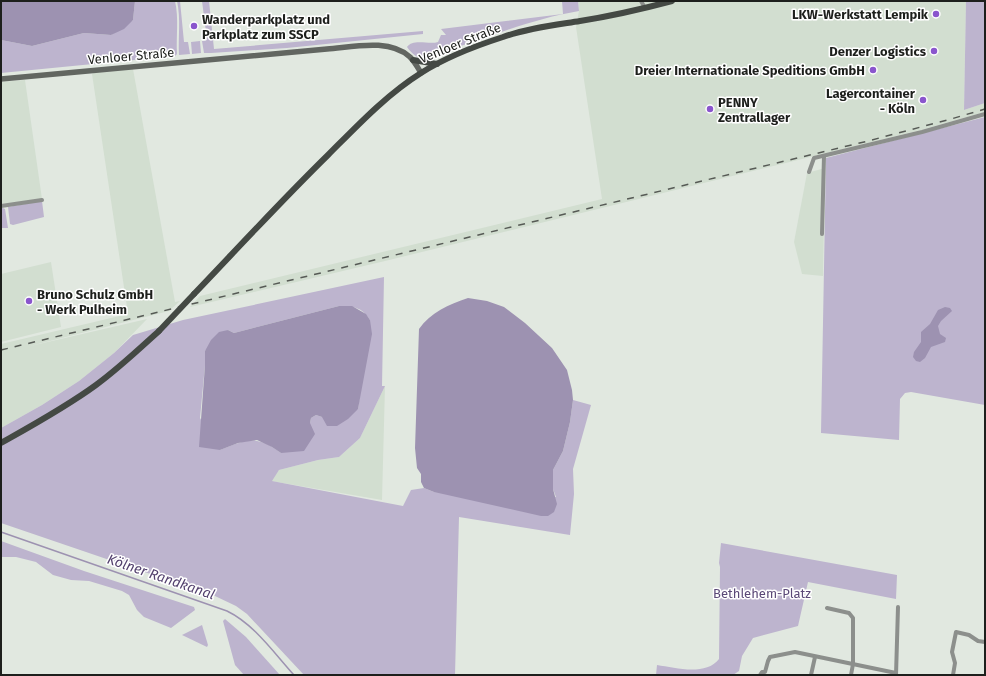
<svg xmlns="http://www.w3.org/2000/svg" width="986" height="676" font-family="'Fira Sans',sans-serif">
	<rect width="100%" height="100%" fill="#e1e8e0"/>
	<g fill="#d2ded0">
		<path d="M 578,1 L 966,1 L 964,110 L 985,103 L 985,112 L 921,130 L 385,261 L 190,307 L 200,296 L 602,199 L 576,27 L 579,11 Z"/>
		<path d="M 133,69 L 175,302 L 180,301 L 169,311 L 26,347 L 147,319 L 114,353 L 79,381 L 42,405 L 1,428 L 1,344 L 128,314 L 92,74 L 96,72 Z"/>
		<path d="M 25,80 L 42,199 L 1,204 L 1,82 Z"/>
		<path d="M 825,168 L 823,276 L 802,274 L 794,242 L 807,173 Z"/>
		<path d="M 51,262 L 61,327 L 1,342 L 1,274 Z"/>
		<path d="M 385,386 L 382,500 L 271,481 L 279,470 L 318,460 L 339,457 L 360,438 Z"/>
	</g>
	<g fill="#bdb4ce" fill-rule="evenodd">
		<path d="M 135,1 L 175,1 C 179,18 176,36 177,54 L 175,56 L 1,73 L 1,40 L 32,46 L 84,33 L 111,35 L 133,20 Z"/>
		<path d="M 177,1 L 180,1 L 184,42 L 188,42 L 190,54 L 179,55 C 178,37 181,19 177,1 Z"/>
		<path d="M 202,1 L 209,1 L 214,49 L 423,31 L 423,34 L 287,48 L 211,53 L 204,53 L 202,41 L 207,40 Z"/>
		<path d="M 562,1 L 578,1 L 579,11 C 537,18 496,34 455,48 C 447,50 434,59 427,60 C 419,60 411,53 407,47 C 413,38 429,45 438,42 L 441,35 L 446,35 L 441,29 L 563,14 Z"/>
		<path d="M 966,1 L 985,1 L 985,103 L 964,110 Z"/>
		<path d="M 200,41 L 201,53 L 192,54 L 191,42 Z"/>
		<path d="M 985,117 L 985,405 L 911,392 L 905,393 L 900,399 L 899,440 L 821,433 L 826,158 Z"/>
		<path d="M 42,201 L 44,217 L 13,225 L 10,224 L 8,207 Z"/>
		<path d="M 1,207 L 5,209 L 8,228 L 1,228 Z"/>
		<path d="M 384,277 L 382,386 L 385,386 L 360,438 L 339,457 L 318,460 L 279,470 L 272,481 L 403,506 L 411,490 L 424,488 L 434,492 L 556,497 L 553,489 L 553,470 L 563,451 L 570,422 L 573,400 L 591,405 L 573,469 L 574,494 L 570,535 L 459,517 L 455,675 L 304,675 L 247,614 L 236,606 L 215,596 L 1,523 L 1,428 L 42,405 L 79,381 L 114,353 L 133,335 L 183,320 ZM 339,306 C 353,306 362,307 370,320 L 358,409 L 322,417 L 316,415 L 311,418 L 310,423 L 281,453 C 257,434 246,440 220,450 L 200,418 L 205,365 L 205,351 L 228,330 L 234,333 Z"/>
		<path d="M 1,541 L 84,571 L 194,607 L 195,610 L 171,628 L 144,617 L 137,610 L 129,595 L 122,591 L 89,581 L 71,580 L 53,575 L 36,562 L 16,557 L 1,557 Z"/>
		<path d="M 721,543 L 897,575 L 896,599 L 808,582 L 798,626 L 753,638 L 742,656 L 739,671 L 733,675 L 656,675 L 657,665 C 676,668 706,676 719,659 L 720,567 L 719,563 Z"/>
		<path d="M 225,619 L 246,637 L 280,675 L 244,675 L 235,665 L 223,621 Z"/>
		<path d="M 202,625 L 208,645 L 207,647 L 182,635 Z"/>
	</g>
	<g fill="#9d92b1">
		<path d="M 1,1 L 135,1 L 133,20 L 124,29 L 111,35 L 84,33 L 32,46 L 1,40 Z"/>
		<path d="M 468,298 L 487,301 L 504,307 L 525,323 L 552,348 L 567,370 L 572,390 L 573,400 L 570,422 L 563,451 L 553,470 L 553,489 L 557,504 L 554,512 L 548,516 L 541,516 L 434,492 L 424,488 L 421,482 L 421,474 L 417,468 L 415,448 L 419,329 C 430,313 449,304 468,298 Z"/>
		<path d="M 339,306 L 352,306 L 366,314 L 370,320 L 372,334 L 358,409 L 348,419 L 337,426 L 327,426 L 322,417 L 316,415 L 311,418 L 310,423 L 315,434 L 304,451 L 281,453 L 272,447 L 257,440 L 238,443 L 220,450 L 199,447 L 205,365 L 205,351 L 211,340 L 219,332 L 228,330 L 234,333 Z"/>
		<path d="M 945,307 L 950,308 L 952,311 L 941,321 L 938,326 L 940,334 L 946,338 L 945,342 L 931,347 L 925,358 L 920,362 L 916,361 L 913,357 L 914,352 L 921,342 L 921,332 L 930,324 L 938,310 Z"/>
	</g>
	<g fill="none" stroke-linecap="round" stroke-linejoin="round">
		<path stroke="#9d92b1" stroke-width="1.5" d="M 1,532 L 227,611 C 254,624 274,653 294,675"/>
		<g stroke="#8c8f8c" stroke-width="4">
			<path d="M 641,1 L 645,8"/>
			<path d="M 809,172 L 814,158 L 922,132 L 985,114"/>
			<path d="M 1,206 L 42,200"/>
			<path d="M 822,234 L 824,156"/>
			<path d="M 827,608 L 849,613 L 853,618 L 853,664 L 851,675"/>
			<path d="M 760,675 L 762,672 L 765,672 L 768,661 L 770,657 L 795,652 L 896,673"/>
			<path d="M 811,675 L 815,657"/>
			<path d="M 896,675 L 898,607"/>
			<path d="M 953,675 L 955,663 L 952,652 L 956,632 L 969,635 L 978,641 L 985,642"/>
		</g>
		<path stroke="#626661" stroke-width="5.5" d="M 1,79 L 327,49 C 353,47 389,38 410,57 C 415,62 418,68 421,73"/>
		<g stroke="#444944" stroke-width="6">
			<path d="M 413,60 L 437,64"/>
			<path d="M 194,294 C 238,248 282,200 328,155 C 357,126 386,95 421,73 C 446,57 475,46 503,37 C 528,28 555,25 580,21 C 611,16 642,9 672,1"/>
			<path d="M 1,443 C 33,425 66,407 96,385 C 118,369 138,350 159,331"/>
		</g>
		<path stroke="#565a55" stroke-width="1.5" stroke-dasharray="7 7" stroke-linecap="butt" d="M 1,350 L 868,141 L 951,119 L 985,109"/>
		<path stroke="#444944" stroke-width="6" d="M 159,331 L 194,294"/>
	</g>
	<g fill="#8a55cd" stroke="#fff" stroke-width="1.5">
		<circle cx="936" cy="14" r="4"/>
		<circle cx="194" cy="26" r="4"/>
		<circle cx="934" cy="51" r="4"/>
		<circle cx="873" cy="70" r="4"/>
		<circle cx="923" cy="100" r="4"/>
		<circle cx="710" cy="109" r="4"/>
		<circle cx="29" cy="301" r="4"/>
	</g>
	<g text-anchor="middle" dominant-baseline="central" stroke-width="3" stroke-linejoin="round" paint-order="stroke">
		<g font-size="13" font-weight="bold" fill="#1d1f1c" stroke="#fff" text-anchor="end">
			<text x="928" y="14">LKW-Werkstatt Lempik</text>
			<text x="202" y="19" text-anchor="start">Wanderparkplatz und<tspan x="202" dy="15">Parkplatz zum SSCP</tspan></text>
			<text x="926" y="51">Denzer Logistics</text>
			<text x="865" y="70">Dreier Internationale Speditions GmbH</text>
			<text x="915" y="93">Lagercontainer<tspan x="915" dy="15">- Köln</tspan></text>
			<text x="718" y="102" text-anchor="start">PENNY<tspan x="718" dy="15">Zentrallager</tspan></text>
			<text x="37" y="294" text-anchor="start">Bruno Schulz GmbH<tspan x="37" dy="15">- Werk Pulheim</tspan></text>
		</g>
		<g font-size="13" fill="#1d1f1c" stroke="#fff">
			<text transform="translate(460 43) rotate(-22)">Venloer Straße</text>
			<text transform="translate(131 56) rotate(-5)">Venloer Straße</text>
		</g>
		<g font-size="13" fill="#5b4977" stroke="#fff">
			<text x="762" y="593">Bethlehem-Platz</text>
		</g>
		<g font-size="14" font-style="italic" fill="#53416e" stroke="#fff">
			<text transform="translate(161 577) rotate(19)">Kölner Randkanal</text>
		</g>
	</g>
	<rect width="986" height="676" fill="none" stroke="#1d1f1c" stroke-width="4"/>
</svg>
